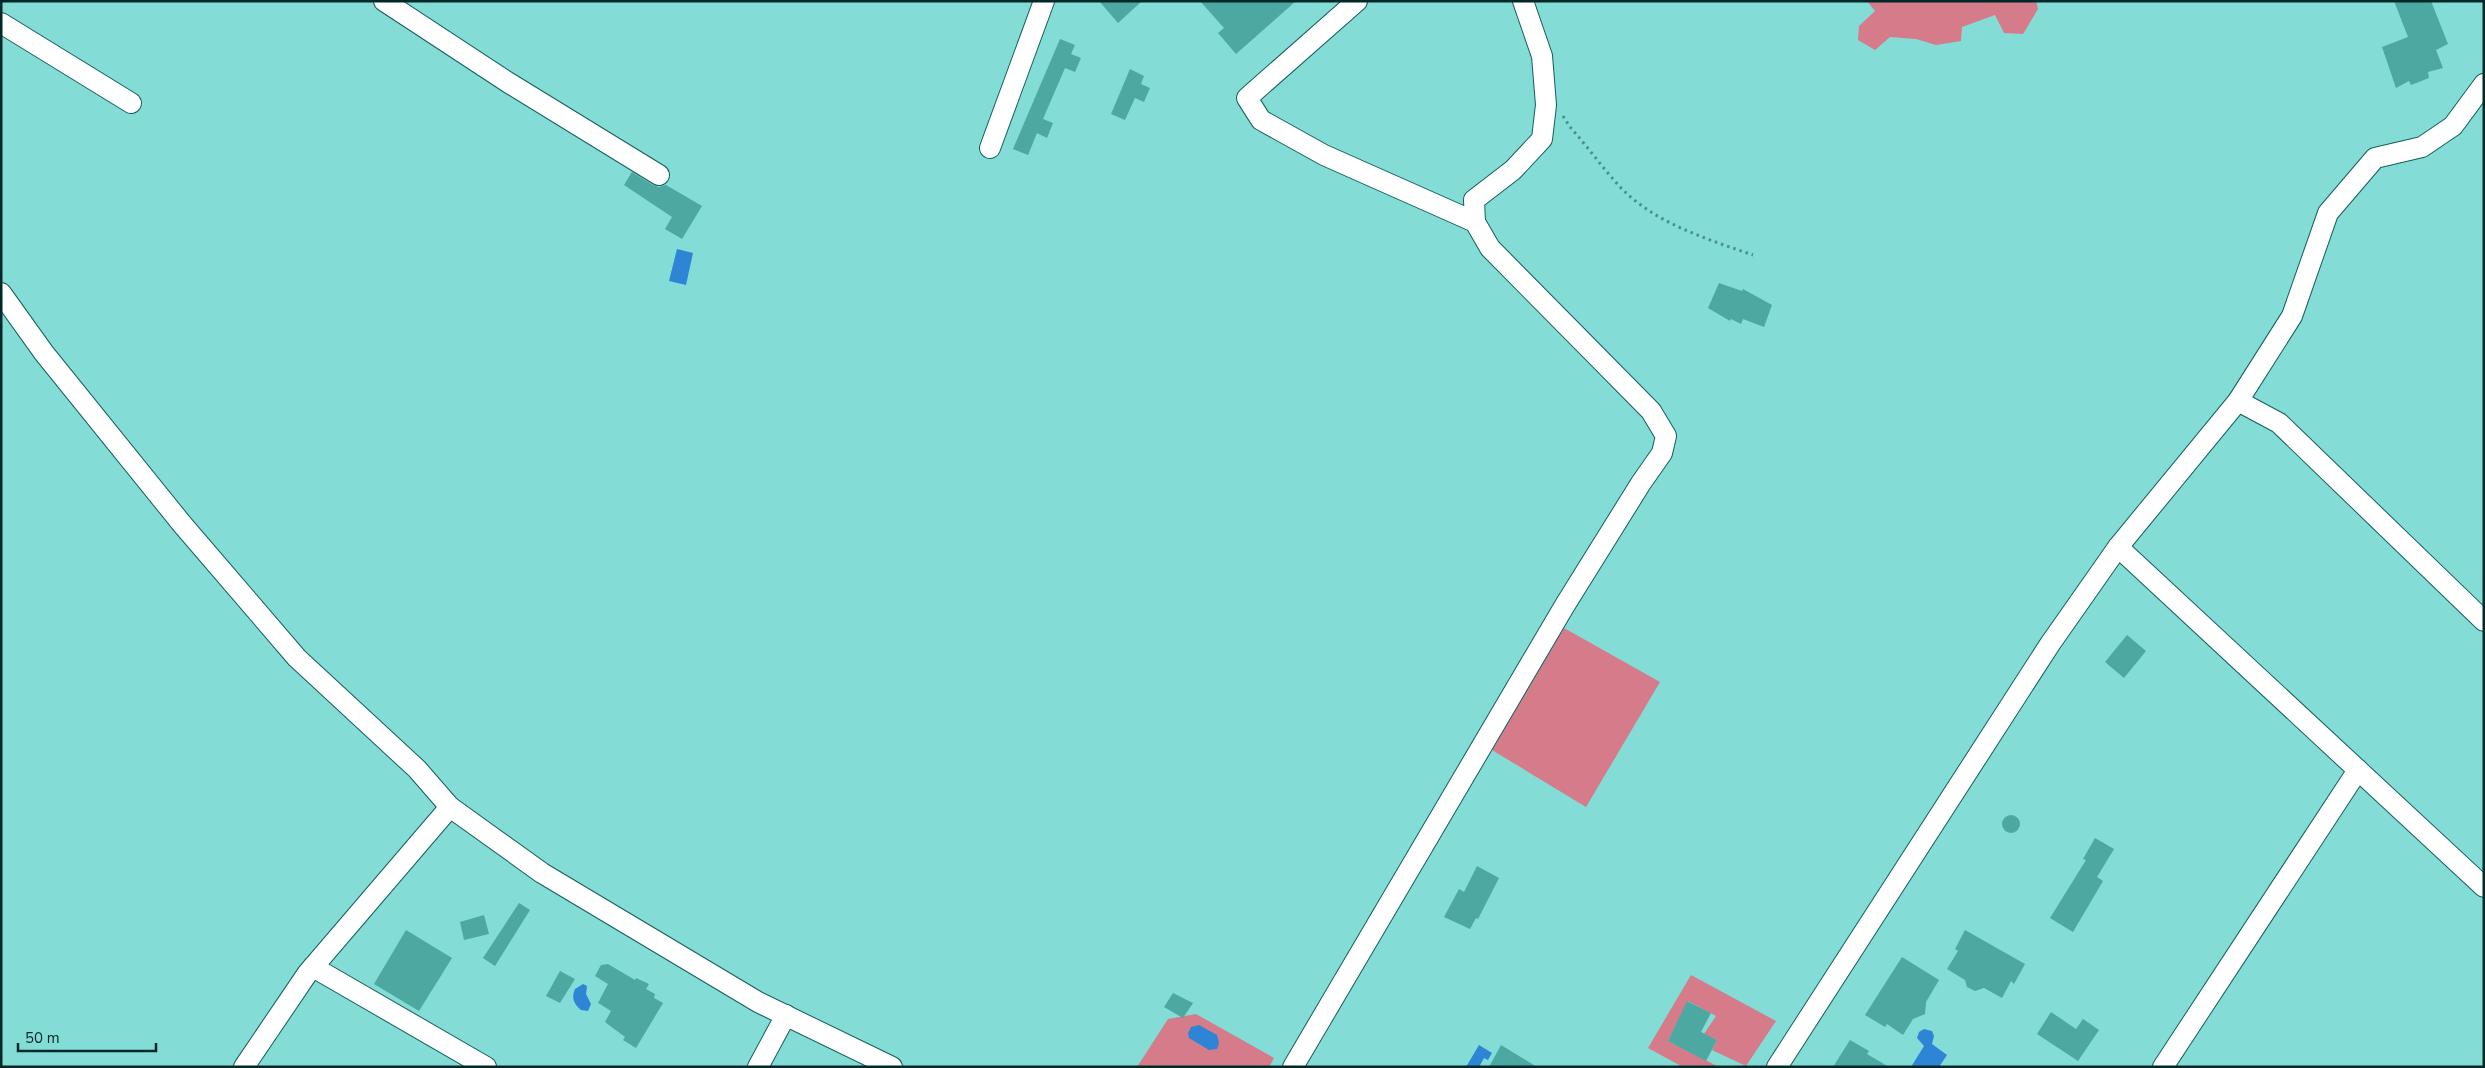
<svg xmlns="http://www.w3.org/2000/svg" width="2485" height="1068" font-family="'Nunito Sans',sans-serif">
	<rect width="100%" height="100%" fill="#83dcd6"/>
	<g fill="#d57b8a">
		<path d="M 1867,1 L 2036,1 L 2038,9 L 2023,34 L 2004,33 L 1995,15 L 1962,27 L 1961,41 L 1936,45 L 1916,39 L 1890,37 L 1875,50 L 1858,40 L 1859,26 L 1875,11 Z"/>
		<path d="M 1564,628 L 1660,682 L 1586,807 L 1492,750 Z"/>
		<path d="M 1691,975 L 1776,1021 L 1746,1066 L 1712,1050 L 1717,1040 L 1704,1034 L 1716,1016 L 1688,1001 L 1668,1041 L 1719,1067 L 1683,1067 L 1648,1048 Z"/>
		<path d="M 1196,1014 L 1274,1058 L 1269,1067 L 1137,1067 L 1168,1019 Z"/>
	</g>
	<g fill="#2e85d5">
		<path d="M 677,249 L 693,253 L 686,285 L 669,281 Z"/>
		<path d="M 583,984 L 587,986 L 586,994 L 591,1004 L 588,1011 L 581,1010 C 574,1004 571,998 575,989 Z"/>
		<path d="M 1199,1025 L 1217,1035 L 1219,1043 L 1217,1049 L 1209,1050 L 1189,1038 L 1188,1033 L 1191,1027 Z"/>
		<path d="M 1924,1029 L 1932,1031 L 1934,1036 L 1932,1044 L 1947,1055 L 1939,1067 L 1911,1067 L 1924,1046 L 1917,1038 L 1919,1032 Z"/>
		<path d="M 1479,1045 L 1492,1053 L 1488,1060 L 1484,1058 L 1479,1067 L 1466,1067 Z"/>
	</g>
	<g fill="#4da8a2">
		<path d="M 1099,1 L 1142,1 L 1118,23 Z"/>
		<path d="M 1200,1 L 1296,1 L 1236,54 L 1218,33 L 1224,28 Z"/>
		<path d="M 2394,1 L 2431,1 L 2448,44 L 2436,50 L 2443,68 L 2428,72 L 2429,78 L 2411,85 L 2409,81 L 2396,88 L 2382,47 L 2408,37 Z"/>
		<path d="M 1060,39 L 1075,45 L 1071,54 L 1081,58 L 1075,72 L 1065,68 L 1043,119 L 1053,123 L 1047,138 L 1037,133 L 1028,155 L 1013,149 Z"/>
		<path d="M 1130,69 L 1144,76 L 1141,84 L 1150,88 L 1144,102 L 1135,98 L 1125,120 L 1111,114 Z"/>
		<path d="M 632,172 L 653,185 L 659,187 L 666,185 L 702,206 L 682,239 L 665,229 L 672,217 L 624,185 Z"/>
		<path d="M 1719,283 L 1742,291 L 1743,289 L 1772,305 L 1764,327 L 1743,319 L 1741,324 L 1731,319 L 1730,321 L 1708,308 Z"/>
		<path d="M 2127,635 L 2146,651 L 2124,678 L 2105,662 Z"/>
		<circle cx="2011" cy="824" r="9"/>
		<path d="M 2095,838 L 2114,849 L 2097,877 L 2103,881 L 2073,932 L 2050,918 L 2086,860 L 2083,859 Z"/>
		<path d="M 1477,866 L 1499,878 L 1478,919 L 1476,918 L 1470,929 L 1444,917 L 1459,889 L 1464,892 Z"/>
		<path d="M 519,903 L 530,910 L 495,966 L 483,958 Z"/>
		<path d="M 484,915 L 489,934 L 464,940 L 460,922 Z"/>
		<path d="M 406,930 L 452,958 L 419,1011 L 374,984 Z"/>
		<path d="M 1965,930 L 2025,964 L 2014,984 L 2011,981 L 2002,998 L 1984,988 L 1975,991 L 1967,987 L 1965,980 L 1947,969 L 1958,951 L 1955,949 Z"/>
		<path d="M 1902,957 L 1939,980 L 1926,1002 L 1925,1014 L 1913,1019 L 1903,1035 L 1887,1024 L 1885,1027 L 1865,1015 Z"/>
		<path d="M 608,964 L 635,980 L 636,978 L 649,984 L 646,989 L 655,994 L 654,998 L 663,1003 L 636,1048 L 623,1040 L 625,1037 L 605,1022 L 611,1011 L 598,1003 L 608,984 L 595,976 L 601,965 Z"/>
		<path d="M 560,971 L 575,979 L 560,1003 L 546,996 Z"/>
		<path d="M 1173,993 L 1193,1003 L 1183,1018 L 1164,1007 Z"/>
		<path d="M 1687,1001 L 1711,1013 L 1701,1032 L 1717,1040 L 1706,1061 L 1668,1041 Z"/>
		<path d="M 2051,1012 L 2076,1029 L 2083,1019 L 2099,1030 L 2078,1061 L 2037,1034 Z"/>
		<path d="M 1850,1040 L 1869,1051 L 1867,1054 L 1889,1067 L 1833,1067 Z"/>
		<path d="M 1501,1045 L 1537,1067 L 1489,1067 Z"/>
	</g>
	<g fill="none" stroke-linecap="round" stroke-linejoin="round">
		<defs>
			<g id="street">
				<path d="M 384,1 L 509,83 L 659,175"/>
				<path d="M 1,23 L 131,103"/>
				<path d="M 990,148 L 1044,1"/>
				<path d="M 1475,222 L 1474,200 L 1513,170 L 1542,139 L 1546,105 L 1542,56 L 1523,1"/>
				<path d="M 1,293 L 44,353 L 182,524 L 297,658 L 417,769 L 450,807 L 542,873 L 758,1002 L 892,1067"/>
				<path d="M 2238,401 L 2292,316 L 2328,213 L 2375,158 L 2422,147 L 2453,126 L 2484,84"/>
				<path d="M 2118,547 L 2484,887"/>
				<path d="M 313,967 L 486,1067"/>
				<path d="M 244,1067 L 307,974 L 450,807"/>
				<path d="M 758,1067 L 786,1015"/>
				<path d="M 1293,1067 L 1565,605 L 1641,483 L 1662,453 L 1666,436 L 1651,411 L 1490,248 L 1475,222 L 1324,155 L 1261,120 L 1247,98 L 1357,1"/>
				<path d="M 1777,1067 L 2050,644 L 2118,547 L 2238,401 L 2279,423 L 2484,621"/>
				<path d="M 2163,1067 L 2358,770"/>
			</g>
		</defs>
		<use href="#street" stroke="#145f5b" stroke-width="22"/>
		<path stroke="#4b908c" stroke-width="3" stroke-dasharray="2.5 4" stroke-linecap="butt" d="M 1563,116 L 1570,127 C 1588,147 1604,170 1622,189 C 1657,224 1707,239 1753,255"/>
		<use href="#street" stroke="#fff" stroke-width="20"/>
	</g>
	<rect width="2485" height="1068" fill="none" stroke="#002927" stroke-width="5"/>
	<path d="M18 1043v8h138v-8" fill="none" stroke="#002927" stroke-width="2.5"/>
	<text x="25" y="1043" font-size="15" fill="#002927" stroke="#83dcd6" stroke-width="4" paint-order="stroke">50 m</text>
</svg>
